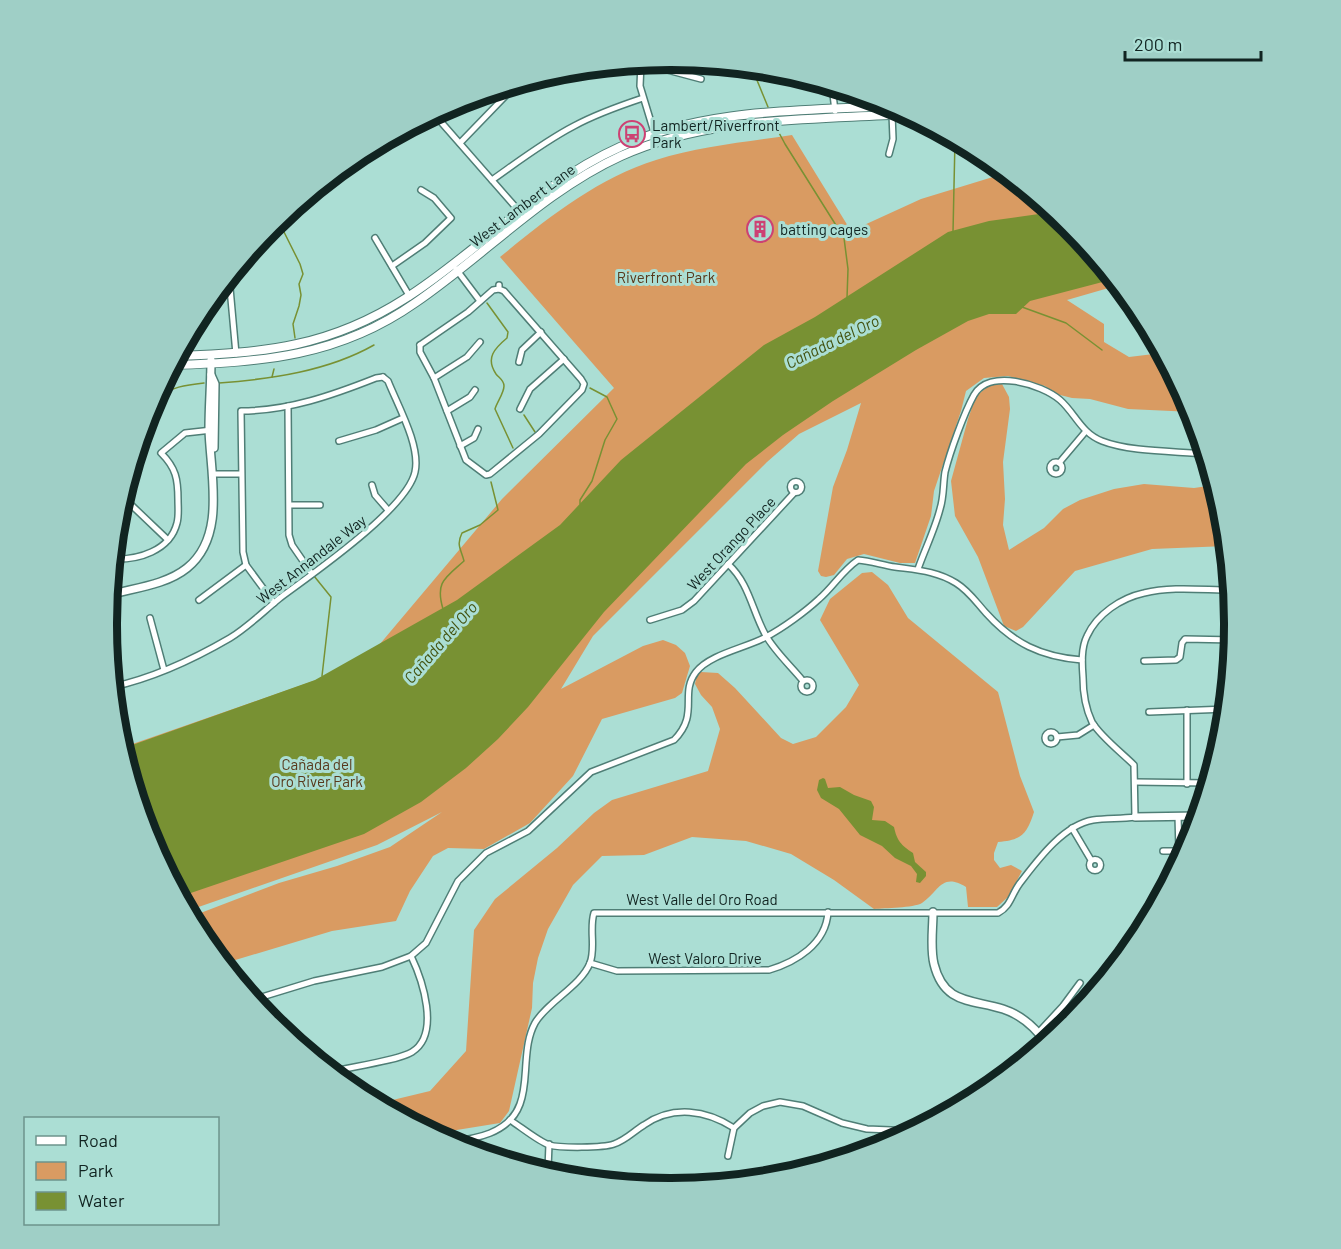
<svg xmlns="http://www.w3.org/2000/svg" width="1341" height="1249" font-family="Barlow,sans-serif">
	<rect width="100%" height="100%" fill="#abded4"/>
	<g fill="#d99b62">
		<path d="M 792,135 L 851,231 L 921,199 L 1006,173 L 1070,226 L 1119,285 L 1067,300 L 1104,324 L 1104,342 L 1129,357 L 1162,353 L 1193,412 L 1128,409 L 1090,399 L 1072,398 L 1056,394 L 1045,386 L 1008,376 L 984,378 L 966,391 L 961,411 L 934,491 L 931,516 L 915,563 L 900,563 L 864,554 L 847,559 L 834,575 L 826,577 L 821,576 L 818,571 L 833,487 L 847,450 L 861,403 L 799,434 L 767,462 L 593,636 L 561,689 L 643,646 L 663,640 L 676,645 L 685,653 L 690,666 L 682,693 L 675,698 L 602,719 L 573,776 L 530,823 L 484,849 L 448,848 L 433,856 L 410,891 L 396,921 L 332,931 L 222,964 L 201,938 L 190,917 L 279,883 L 337,866 L 390,847 L 442,812 L 377,845 L 187,911 L 149,840 L 121,748 L 342,671 L 369,657 L 502,499 L 614,388 L 500,257 C 548,218 596,179 656,160 C 700,146 747,142 792,135 Z"/>
		<path d="M 1002,384 L 1009,397 L 1010,409 L 1003,462 L 1005,499 L 1003,525 L 1009,550 L 1044,528 L 1063,509 L 1080,500 L 1114,489 L 1144,484 L 1194,488 L 1215,485 L 1224,515 L 1227,546 L 1152,549 L 1075,571 L 1023,627 L 1016,631 L 1004,626 L 978,557 L 955,516 L 951,481 L 968,419 L 976,396 L 990,385 Z"/>
		<path d="M 872,572 L 888,585 L 908,618 L 998,692 L 1020,776 L 1034,812 C 1027,834 1022,840 998,842 L 994,853 L 994,860 L 1000,868 L 1011,865 L 1022,871 L 1008,897 L 997,907 L 968,907 L 966,887 C 941,872 939,892 922,903 C 913,908 885,908 874,909 L 834,880 L 791,854 L 746,841 L 692,837 L 644,855 L 602,856 L 573,885 L 548,929 L 538,958 L 533,983 L 532,1008 L 509,1111 L 500,1123 L 432,1134 L 376,1104 L 430,1091 L 466,1051 L 474,930 L 495,899 L 557,848 L 594,813 L 612,800 L 708,771 L 720,729 L 712,707 L 701,695 L 695,684 L 697,674 L 701,672 L 718,673 L 735,688 L 781,738 L 793,744 L 816,737 L 846,707 L 859,685 L 820,620 L 830,599 L 862,573 Z"/>
	</g>
	<g fill="#789133">
		<path d="M 1053,212 L 1070,226 L 1114,279 L 1030,301 L 1016,314 L 989,314 L 968,321 L 916,350 L 833,401 L 783,435 L 746,464 L 604,612 L 528,707 L 498,739 L 466,768 L 421,802 L 364,834 L 179,897 L 149,840 L 121,749 L 315,680 L 457,600 L 560,525 L 621,460 L 764,345 L 815,317 L 948,232 L 989,221 Z"/>
		<path d="M 823,778 L 825,779 L 828,788 L 840,787 L 854,795 L 871,801 L 874,807 L 872,820 L 885,821 L 894,827 C 897,841 901,845 913,853 L 915,862 L 926,872 L 926,876 L 920,883 L 916,882 L 917,874 L 911,866 L 895,858 L 882,846 L 860,835 L 839,809 L 821,798 L 817,790 L 819,780 Z"/>
	</g>
	<g fill="none" stroke-linecap="round" stroke-linejoin="round">
		<g stroke="#789133" stroke-width="1.5">
			<path d="M 752,68 L 768,107"/>
			<path d="M 777,129 L 785,144 L 844,238 L 848,269 L 847,298"/>
			<path d="M 280,218 L 282,228 L 300,264 L 303,274 L 299,284 L 301,295 L 299,306 L 293,324 L 295,338"/>
			<path d="M 953,232 L 955,140"/>
			<path d="M 487,303 L 508,332 L 507,338 C 495,348 485,358 496,374 C 499,378 504,380 504,386 C 504,393 497,402 495,409 L 513,448"/>
			<path d="M 1022,307 L 1066,323 L 1102,350"/>
			<path d="M 272,377 L 274,369"/>
			<path d="M 219,383 C 272,379 328,371 374,345"/>
			<path d="M 155,398 C 172,387 185,385 204,383"/>
			<path d="M 524,415 L 535,432"/>
			<path d="M 580,504 L 580,500 L 592,481 L 605,440 L 617,419 L 607,397 L 590,388"/>
			<path d="M 314,576 L 331,597 L 322,676"/>
			<path d="M 443,609 C 435,582 445,578 464,561 C 461,549 456,545 462,533 L 480,525 L 498,510 L 491,482"/>
		</g>
		<defs>
			<g id="minor">
				<path d="M 641,63 L 640,86 L 657,142"/>
				<path d="M 641,63 L 701,79"/>
				<path d="M 832,86 L 835,111"/>
				<path d="M 434,114 L 519,211"/>
				<path d="M 460,143 L 517,84"/>
				<path d="M 889,154 L 893,139 L 892,114"/>
				<path d="M 492,180 C 519,161 545,141 574,126 C 596,114 619,106 643,98"/>
				<path d="M 375,238 L 410,297"/>
				<path d="M 392,266 L 425,243 L 451,218 L 434,198 L 421,190"/>
				<path d="M 456,269 L 480,301"/>
				<path d="M 229,277 L 236,354"/>
				<path d="M 420,345 L 420,352 L 434,378 L 466,460 L 486,475 L 490,474 L 539,434 L 582,390 L 584,384 L 581,379 L 504,291 L 499,289 L 499,285"/>
				<path d="M 420,345 L 468,312 L 493,290 L 499,289"/>
				<path d="M 519,362 L 522,350 L 541,332"/>
				<path d="M 434,378 L 467,357 L 480,342"/>
				<path d="M 288,406 L 289,535 L 292,545 L 312,574"/>
				<path d="M 520,409 L 530,389 L 564,359"/>
				<path d="M 447,411 L 470,397 L 475,390"/>
				<path d="M 339,441 L 376,430 L 403,418"/>
				<path d="M 460,446 L 474,438 L 478,429"/>
				<circle cx="1056" cy="468" r="6"/>
				<path d="M 1059,463 L 1086,431"/>
				<path d="M 212,474 L 241,474"/>
				<circle cx="796" cy="487" r="5.5"/>
				<path d="M 372,485 L 375,495 L 388,510"/>
				<path d="M 125,499 L 168,540"/>
				<path d="M 290,505 L 320,505"/>
				<path d="M 113,559 C 138,560 170,551 177,523 C 179,516 178,507 178,500 C 178,479 176,468 161,453 L 185,433 L 212,430"/>
				<path d="M 728,564 C 749,583 752,610 765,634 C 774,651 791,666 803,681"/>
				<path d="M 918,569 C 925,549 935,529 940,509 C 944,497 943,484 945,472 C 950,452 964,413 974,395 C 989,368 1041,384 1060,400 C 1075,413 1081,433 1102,441 C 1130,452 1175,451 1206,454"/>
				<path d="M 199,600 L 246,565"/>
				<path d="M 274,603 L 246,565 L 243,552 L 241,411 C 288,411 333,395 376,378 L 383,377"/>
				<path d="M 150,618 L 164,670"/>
				<path d="M 650,620 L 682,610 L 694,601 L 794,493"/>
				<path d="M 108,644 L 118,686"/>
				<path d="M 1144,661 L 1176,660 L 1180,657 L 1182,643 L 1185,639 L 1234,640"/>
				<circle cx="807" cy="686" r="6"/>
				<path d="M 112,687 C 153,678 194,659 230,638 C 248,627 264,611 280,598 C 312,574 407,509 415,472 C 421,446 397,404 388,381 L 383,377"/>
				<path d="M 1187,710 L 1187,784"/>
				<path d="M 1149,712 L 1227,709"/>
				<circle cx="1051" cy="738" r="6"/>
				<path d="M 1057,737 L 1078,735 L 1094,725"/>
				<path d="M 1135,782 L 1208,783"/>
				<path d="M 1178,816 L 1179,851"/>
				<path d="M 1072,828 L 1091,860"/>
				<path d="M 1163,851 L 1187,851"/>
				<circle cx="1095" cy="865" r="5.5"/>
				<path d="M 590,963 L 617,971 L 769,970 C 796,962 826,944 828,912"/>
				<path d="M 252,1000 L 314,981 L 382,967 L 411,956 L 426,943 L 458,881 L 486,853 L 528,831 L 591,772 L 674,740 C 700,714 679,694 696,672 C 710,654 746,648 766,637 C 783,628 805,612 819,599 C 833,587 842,571 858,560 C 871,561 882,565 895,567 C 917,570 937,571 956,583 C 969,591 976,602 986,613 C 1013,643 1041,657 1082,660"/>
				<path d="M 1038,1033 L 1063,1006 L 1080,983"/>
				<path d="M 330,1072 C 349,1067 397,1061 412,1052 C 441,1034 422,979 411,956"/>
				<path d="M 510,1120 C 521,1127 538,1141 549,1145 C 560,1148 603,1148 614,1144 C 626,1140 634,1131 644,1125 C 673,1105 706,1110 734,1128"/>
				<path d="M 448,1142 C 475,1139 509,1134 520,1104 C 525,1091 525,1076 526,1063 C 527,1050 528,1036 535,1023 C 547,1002 581,986 590,963 C 596,948 589,929 594,913 L 998,913 C 1011,906 1011,895 1020,883 C 1037,861 1063,825 1093,820 C 1107,818 1121,819 1135,817 L 1134,765 C 1122,753 1100,736 1092,722 C 1085,707 1083,693 1083,677 C 1082,664 1081,648 1087,636 C 1097,614 1121,598 1144,593 C 1172,586 1203,590 1232,590"/>
				<path d="M 549,1144 L 548,1169 L 551,1175"/>
				<path d="M 728,1156 L 734,1128 L 750,1113 L 763,1106 L 780,1102 L 803,1106 L 842,1123 L 867,1129 L 915,1131"/>
			</g>
			<g id="tertiary">
				<path d="M 211,375 L 215,384 L 214,448"/>
				<path d="M 109,595 C 134,588 166,585 187,568 C 227,536 210,473 209,429 C 209,406 211,383 211,360"/>
				<path d="M 1135,817 L 1199,816"/>
				<path d="M 933,912 C 933,929 930,948 934,964 C 944,1005 972,999 1003,1009 C 1021,1015 1035,1027 1046,1043"/>
			</g>
			<g id="secondary">
				<path d="M 177,356 C 265,353 330,347 406,298 C 480,251 539,183 620,147 C 704,108 801,111 891,106"/>
				<path d="M 172,365 C 262,362 338,357 415,303 C 484,256 544,191 621,156 C 709,116 812,120 906,114"/>
			</g>
		</defs>
		<use href="#minor" stroke="#4f7e76" stroke-width="8"/>
		<use href="#tertiary" stroke="#4f7e76" stroke-width="10"/>
		<use href="#secondary" stroke="#4f7e76" stroke-width="10"/>
		<use href="#minor" stroke="#fff" stroke-width="5"/>
		<use href="#tertiary" stroke="#fff" stroke-width="7"/>
		<use href="#secondary" stroke="#fff" stroke-width="8"/>
	</g>
	<defs>
		<symbol id="bus-ring" viewBox="-11 -11 22 22"><circle r="9.5" fill="#abded4" stroke="#cd4173" stroke-width="1.5"/><path d="M-5-6H5V4H4V6H2V4H-2V6H-4V4H-5ZM-3.5-4V0h7V-4ZM-3.5 1.2v1.5H-2V1.2ZM2 1.2v1.5H3.5V1.2Z" fill="#cd4173"/></symbol>
		<symbol id="building-ring" viewBox="-11 -11 22 22"><circle r="9.5" fill="#abded4" stroke="#cd4173" stroke-width="1.5"/><path d="M-4-6H4V6H1V3H-1V6H-4ZM-2.5-4.3h1.7v1.8h-1.7ZM.8-4.3h1.7v1.8H.8ZM-2.5-1h1.7V.8h-1.7ZM.8-1h1.7V.8H.8Z" fill="#cd4173"/></symbol>
	</defs>
	<g fill-rule="evenodd">
		<use href="#bus-ring" x="617" y="119" width="30" height="30"/>
		<use href="#building-ring" x="745" y="214" width="30" height="30"/>
	</g>
	<g text-anchor="middle" dominant-baseline="central" stroke-width="6" stroke-linejoin="round" paint-order="stroke">
		<g font-size="15" fill="#112421" stroke="#abded4" text-anchor="start">
			<text x="652" y="125">Lambert/Riverfront<tspan x="652" dy="17">Park</tspan></text>
			<text x="780" y="229">batting cages</text>
		</g>
		<g font-size="15" fill="#112421" stroke="#abded4">
			<text transform="translate(522 205) rotate(-37)">West Lambert Lane</text>
			<text transform="translate(731 543) rotate(-47)">West Orango Place</text>
			<text transform="translate(311 559) rotate(-38)">West Annandale Way</text>
			<text x="702" y="899">West Valle del Oro Road</text>
			<text x="705" y="958">West Valoro Drive</text>
		</g>
		<g font-size="15" fill="#58391c" stroke="#abded4">
			<text x="666" y="277">Riverfront Park</text>
			<text x="317" y="764">Cañada del<tspan x="317" dy="17">Oro River Park</tspan></text>
		</g>
		<g font-size="16" font-style="italic" fill="#42520f" stroke="#abded4">
			<text transform="translate(832 341) rotate(-26)">Cañada del Oro</text>
			<text transform="translate(440 642) rotate(-49)">Cañada del Oro</text>
		</g>
	</g>
	<path d="M0 0H1341V1249H0ZM670 70H671A553 553 0 0 1 1224 623V625A553 553 0 0 1 671 1178H670A553 553 0 0 1 117 625V623A553 553 0 0 1 670 70Z" fill="#9fcfc6" fill-rule="evenodd"/>
	<path fill="none" stroke="#112421" stroke-width="8" d="M670 70H671A553 553 0 0 1 1224 623V625A553 553 0 0 1 671 1178H670A553 553 0 0 1 117 625V623A553 553 0 0 1 670 70Z"/>
	<rect x="24" y="1117" width="195" height="108" fill="#abded4" stroke="#6d948c" stroke-width="1.5"/>
	<rect x="36" y="1136" width="30" height="9" fill="#ffffff" stroke="#6d948c" stroke-width="1.5"/>
	<text x="78" y="1147" font-size="18" fill="#112421">Road</text>
	<rect x="36" y="1162" width="30" height="18" fill="#d99b62" stroke="#6d948c" stroke-width="1.5"/>
	<text x="78" y="1177" font-size="18" fill="#112421">Park</text>
	<rect x="36" y="1192" width="30" height="18" fill="#789133" stroke="#6d948c" stroke-width="1.5"/>
	<text x="78" y="1207" font-size="18" fill="#112421">Water</text>
	<path d="M1125 51v9h136v-9" fill="none" stroke="#112421" stroke-width="3"/>
	<text x="1134" y="51" font-size="18" fill="#112421" stroke="#abded4" stroke-width="4.5" paint-order="stroke">200 m</text>
</svg>
